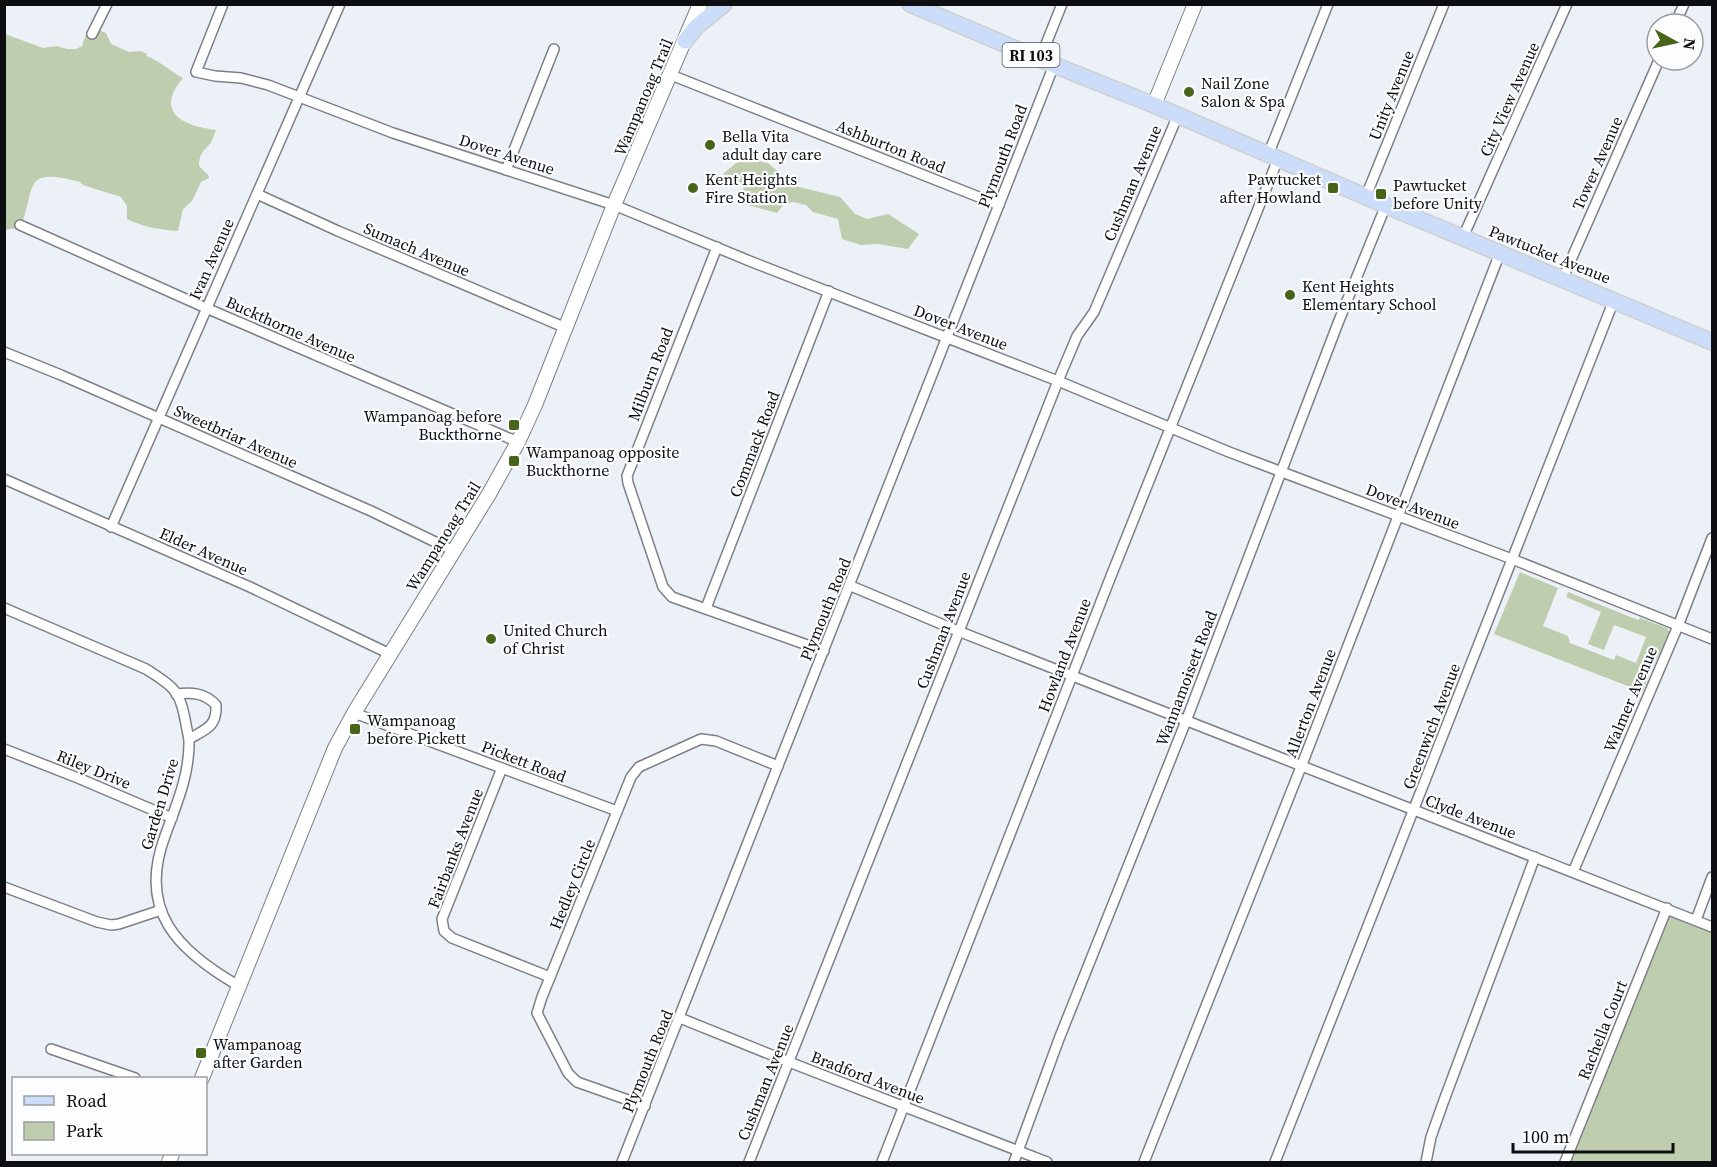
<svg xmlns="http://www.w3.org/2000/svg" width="1717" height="1167" font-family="'Source Serif 4',serif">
	<rect width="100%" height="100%" fill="#ecf0f7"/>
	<g fill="#becdae">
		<path d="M 96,29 L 106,33 L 111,44 L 129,52 L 141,51 L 147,54 L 146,56 C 160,61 170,71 183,78 C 154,112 183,126 216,130 C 214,134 213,140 210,144 C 202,152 199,155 199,166 L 209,176 L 209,178 L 201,182 L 192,201 L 183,209 L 178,231 C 160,230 143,227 127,219 L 127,206 L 121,197 L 83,185 L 80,182 C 23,167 36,184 21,227 L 5,230 L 5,34 L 43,48 L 57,46 L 67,49 L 76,49 L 82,46 L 86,34 Z"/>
		<path d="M 749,159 L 768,163 L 795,186 L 840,197 L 855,214 L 867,219 L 888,214 L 919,234 L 908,249 L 878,244 L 861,245 L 842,239 L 838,219 L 813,212 L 806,205 L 793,202 L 783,205 L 777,213 L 741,203 L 744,197 L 743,186 L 723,174 L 736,163 Z"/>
		<path d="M 1520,572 L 1558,588 L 1543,626 L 1568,636 L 1570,643 L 1614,660 L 1616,655 L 1636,663 L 1646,637 L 1614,625 L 1604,650 L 1588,644 L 1601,612 L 1566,597 L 1568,592 L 1638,620 L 1640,618 L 1667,628 L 1670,633 L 1650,672 L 1643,692 L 1494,634 Z"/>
		<path d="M 1666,908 L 1712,925 L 1712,1162 L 1570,1162 Z"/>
	</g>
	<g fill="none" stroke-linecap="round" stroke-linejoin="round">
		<defs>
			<g id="street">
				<path d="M 223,4 L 196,72 L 215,76 L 241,78 L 268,85 L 393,133 L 614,205 L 752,262 L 1058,381 L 1229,452 L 1512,559 L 1712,639"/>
				<path d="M 1675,24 L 1684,4"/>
				<path d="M 92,34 L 107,4"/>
				<path d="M 1040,59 L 1062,4"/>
				<path d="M 671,75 L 999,205"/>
				<path d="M 1268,155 L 1328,4"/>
				<path d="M 506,170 L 554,49"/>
				<path d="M 257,194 L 338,231 L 566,328"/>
				<path d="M 1366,196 L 1444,4"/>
				<path d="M 20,225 L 206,308 L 518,442"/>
				<path d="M 1463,237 L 1567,4"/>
				<path d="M 717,247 L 627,476 L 628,483 L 663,587 L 672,597 L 824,651"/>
				<path d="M 1563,278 L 1659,60"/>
				<path d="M 4,352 L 61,375 L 371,511 L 454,551"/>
				<path d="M 4,479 L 250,587 L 390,654"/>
				<path d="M 111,527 L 340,4"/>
				<path d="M 851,586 L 958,631 L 1712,927"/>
				<path d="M 4,608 L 146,669 C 155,675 166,681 173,689 C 184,701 185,723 189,739"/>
				<path d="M 706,608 L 829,291"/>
				<path d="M 176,694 C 192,692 205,693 216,705 C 217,727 206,729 189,739 C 190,774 177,803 165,836 C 137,911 178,951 239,986"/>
				<path d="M 354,713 L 617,811"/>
				<path d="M 4,749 L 78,778 L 172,818"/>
				<path d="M 502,768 L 442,919 L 444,931 L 452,938 L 550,977"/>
				<path d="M 1573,872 L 1678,626 L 1712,538"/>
				<path d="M 4,887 L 97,922 L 111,925 L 119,924 L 161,910"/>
				<path d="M 1696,920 L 1712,877"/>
				<path d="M 680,1018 L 789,1062 L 1047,1162"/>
				<path d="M 51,1049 L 135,1078"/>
				<path d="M 645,1106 L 577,1082 L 568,1073 L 537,1013 L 542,997 L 631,777 L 639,767 L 701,739 L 716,741 L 778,766"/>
				<path d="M 622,1162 L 1054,65"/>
				<path d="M 749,1162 L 1058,381 L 1077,336 L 1094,312 L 1178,115"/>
				<path d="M 882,1162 L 1111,576 L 1278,159"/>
				<path d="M 1014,1162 L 1059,1039 L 1186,721 L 1338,323 L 1386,205"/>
				<path d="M 1144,1162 L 1301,767 L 1500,253"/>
				<path d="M 1275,1162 L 1614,300"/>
				<path d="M 1426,1162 L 1431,1137 L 1443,1103 L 1535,857"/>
				<path d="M 1565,1162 L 1667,908"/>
			</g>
			<g id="secondary">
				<path d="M 1154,105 L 1195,4"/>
				<path d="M 202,1078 L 335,748 L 354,713 L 489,494 L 518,442 L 535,405 L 614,205 L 700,4"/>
				<path d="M 169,1162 L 172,1154"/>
			</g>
			<g id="primary">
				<path d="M 910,4 L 1054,65 L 1154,105 L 1392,208 L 1712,342"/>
				<path d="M 685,41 L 696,27 L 724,4"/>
			</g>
		</defs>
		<use href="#street" stroke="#7c8086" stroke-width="12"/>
		<use href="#secondary" stroke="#7c8086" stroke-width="16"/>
		<use href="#primary" stroke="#cfcfcf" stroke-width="18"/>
		<use href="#street" stroke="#fff" stroke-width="9"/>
		<use href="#secondary" stroke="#fff" stroke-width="14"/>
		<use href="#primary" stroke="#cbddf9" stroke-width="15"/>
	</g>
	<g fill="#466519" stroke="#fcfdff" stroke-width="2">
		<circle cx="1189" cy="92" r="6"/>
		<circle cx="710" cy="145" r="6"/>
		<circle cx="693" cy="188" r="6"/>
		<rect x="1327" y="182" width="12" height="12" rx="3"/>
		<rect x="1375" y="188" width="12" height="12" rx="3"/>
		<circle cx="1290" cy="295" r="6"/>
		<rect x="508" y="419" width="12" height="12" rx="3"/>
		<rect x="508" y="455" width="12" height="12" rx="3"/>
		<circle cx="491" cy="639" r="6"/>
		<rect x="349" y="723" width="12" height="12" rx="3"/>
		<rect x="195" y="1047" width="12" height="12" rx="3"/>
	</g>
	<g text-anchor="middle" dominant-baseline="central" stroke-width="4.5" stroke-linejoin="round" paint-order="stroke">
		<rect fill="#fcfdff" stroke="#555658" stroke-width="1.5" x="1002.5" y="43" width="57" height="24" rx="4.5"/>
		<g font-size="15" font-weight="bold" fill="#0d0e11">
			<text x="1031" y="55">RI 103</text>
		</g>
		<g font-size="16" fill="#0d0e11" stroke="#fcfdff" text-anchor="start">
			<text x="1201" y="83">Nail Zone<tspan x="1201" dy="18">Salon &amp; Spa</tspan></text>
			<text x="722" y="136">Bella Vita<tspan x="722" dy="18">adult day care</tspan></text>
			<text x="705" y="179">Kent Heights<tspan x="705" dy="18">Fire Station</tspan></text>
			<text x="1321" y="179" text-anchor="end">Pawtucket<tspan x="1321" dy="18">after Howland</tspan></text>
			<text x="1393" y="185">Pawtucket<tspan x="1393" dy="18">before Unity</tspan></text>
			<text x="1302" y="286">Kent Heights<tspan x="1302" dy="18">Elementary School</tspan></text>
			<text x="502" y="416" text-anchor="end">Wampanoag before<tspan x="502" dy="18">Buckthorne</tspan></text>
			<text x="526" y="452">Wampanoag opposite<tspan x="526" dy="18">Buckthorne</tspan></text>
			<text x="503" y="630">United Church<tspan x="503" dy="18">of Christ</tspan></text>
			<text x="367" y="720">Wampanoag<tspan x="367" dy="18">before Pickett</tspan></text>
			<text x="213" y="1044">Wampanoag<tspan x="213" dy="18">after Garden</tspan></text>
		</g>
		<g font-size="16" fill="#0d0e11" stroke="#fcfdff">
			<text transform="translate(1391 95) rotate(-68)">Unity Avenue</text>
			<text transform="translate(643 97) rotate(-67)">Wampanoag Trail</text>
			<text transform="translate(1509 99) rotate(-66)">City View Avenue</text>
			<text transform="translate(891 146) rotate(22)">Ashburton Road</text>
			<text transform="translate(507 154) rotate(18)">Dover Avenue</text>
			<text transform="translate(1002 156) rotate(-69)">Plymouth Road</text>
			<text transform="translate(1597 163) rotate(-66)">Tower Avenue</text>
			<text transform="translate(1132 183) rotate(-67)">Cushman Avenue</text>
			<text transform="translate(417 249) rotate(23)">Sumach Avenue</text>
			<text transform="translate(1550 254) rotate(22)">Pawtucket Avenue</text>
			<text transform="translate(211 259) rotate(-66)">Ivan Avenue</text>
			<text transform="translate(961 327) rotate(21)">Dover Avenue</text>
			<text transform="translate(291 329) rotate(24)">Buckthorne Avenue</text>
			<text transform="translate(650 374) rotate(-69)">Milburn Road</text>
			<text transform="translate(236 436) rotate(24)">Sweetbriar Avenue</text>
			<text transform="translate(754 444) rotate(-69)">Commack Road</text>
			<text transform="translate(1413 506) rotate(21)">Dover Avenue</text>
			<text transform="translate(443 536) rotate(-58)">Wampanoag Trail</text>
			<text transform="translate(204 551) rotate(24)">Elder Avenue</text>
			<text transform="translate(825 609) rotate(-68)">Plymouth Road</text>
			<text transform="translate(943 630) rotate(-69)">Cushman Avenue</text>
			<text transform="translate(1064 655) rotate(-69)">Howland Avenue</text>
			<text transform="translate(1186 678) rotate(-69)">Wannamoisett Road</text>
			<text transform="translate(1630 699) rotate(-67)">Walmer Avenue</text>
			<text transform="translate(1310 703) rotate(-69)">Allerton Avenue</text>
			<text transform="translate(1431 726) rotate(-69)">Greenwich Avenue</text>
			<text transform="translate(524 761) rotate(21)">Pickett Road</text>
			<text transform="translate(94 769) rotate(22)">Riley Drive</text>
			<text transform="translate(159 804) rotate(-73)">Garden Drive</text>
			<text transform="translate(1471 816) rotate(21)">Clyde Avenue</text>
			<text transform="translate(455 848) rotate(-69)">Fairbanks Avenue</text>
			<text transform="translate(572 884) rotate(-68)">Hedley Circle</text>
			<text transform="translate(1602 1030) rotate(-68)">Rachella Court</text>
			<text transform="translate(647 1061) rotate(-68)">Plymouth Road</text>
			<text transform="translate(868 1077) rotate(21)">Bradford Avenue</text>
			<text transform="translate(765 1082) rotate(-68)">Cushman Avenue</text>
		</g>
	</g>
	<rect width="1717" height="1167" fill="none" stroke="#0d0e11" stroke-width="12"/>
	<rect x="12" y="1077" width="195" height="78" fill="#fcfdff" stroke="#9c9da0" stroke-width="1.5"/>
	<rect x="24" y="1096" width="30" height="9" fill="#cbddf9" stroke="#9c9da0" stroke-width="1.5"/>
	<text x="66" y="1107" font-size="18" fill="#0d0e11">Road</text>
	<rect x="24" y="1122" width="30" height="18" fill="#becdae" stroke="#9c9da0" stroke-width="1.5"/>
	<text x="66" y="1137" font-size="18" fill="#0d0e11">Park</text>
	<g transform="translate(1675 42) rotate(98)"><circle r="28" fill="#fcfdff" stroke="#9c9da0" stroke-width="1.5"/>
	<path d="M0-4.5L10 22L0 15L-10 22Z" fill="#466519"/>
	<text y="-9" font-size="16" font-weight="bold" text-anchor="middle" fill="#0d0e11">N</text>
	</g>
	<path d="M1513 1143v9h160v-9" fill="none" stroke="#0d0e11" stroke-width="3"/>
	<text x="1522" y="1143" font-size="18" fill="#0d0e11" stroke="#fcfdff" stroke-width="4.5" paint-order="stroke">100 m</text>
</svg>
